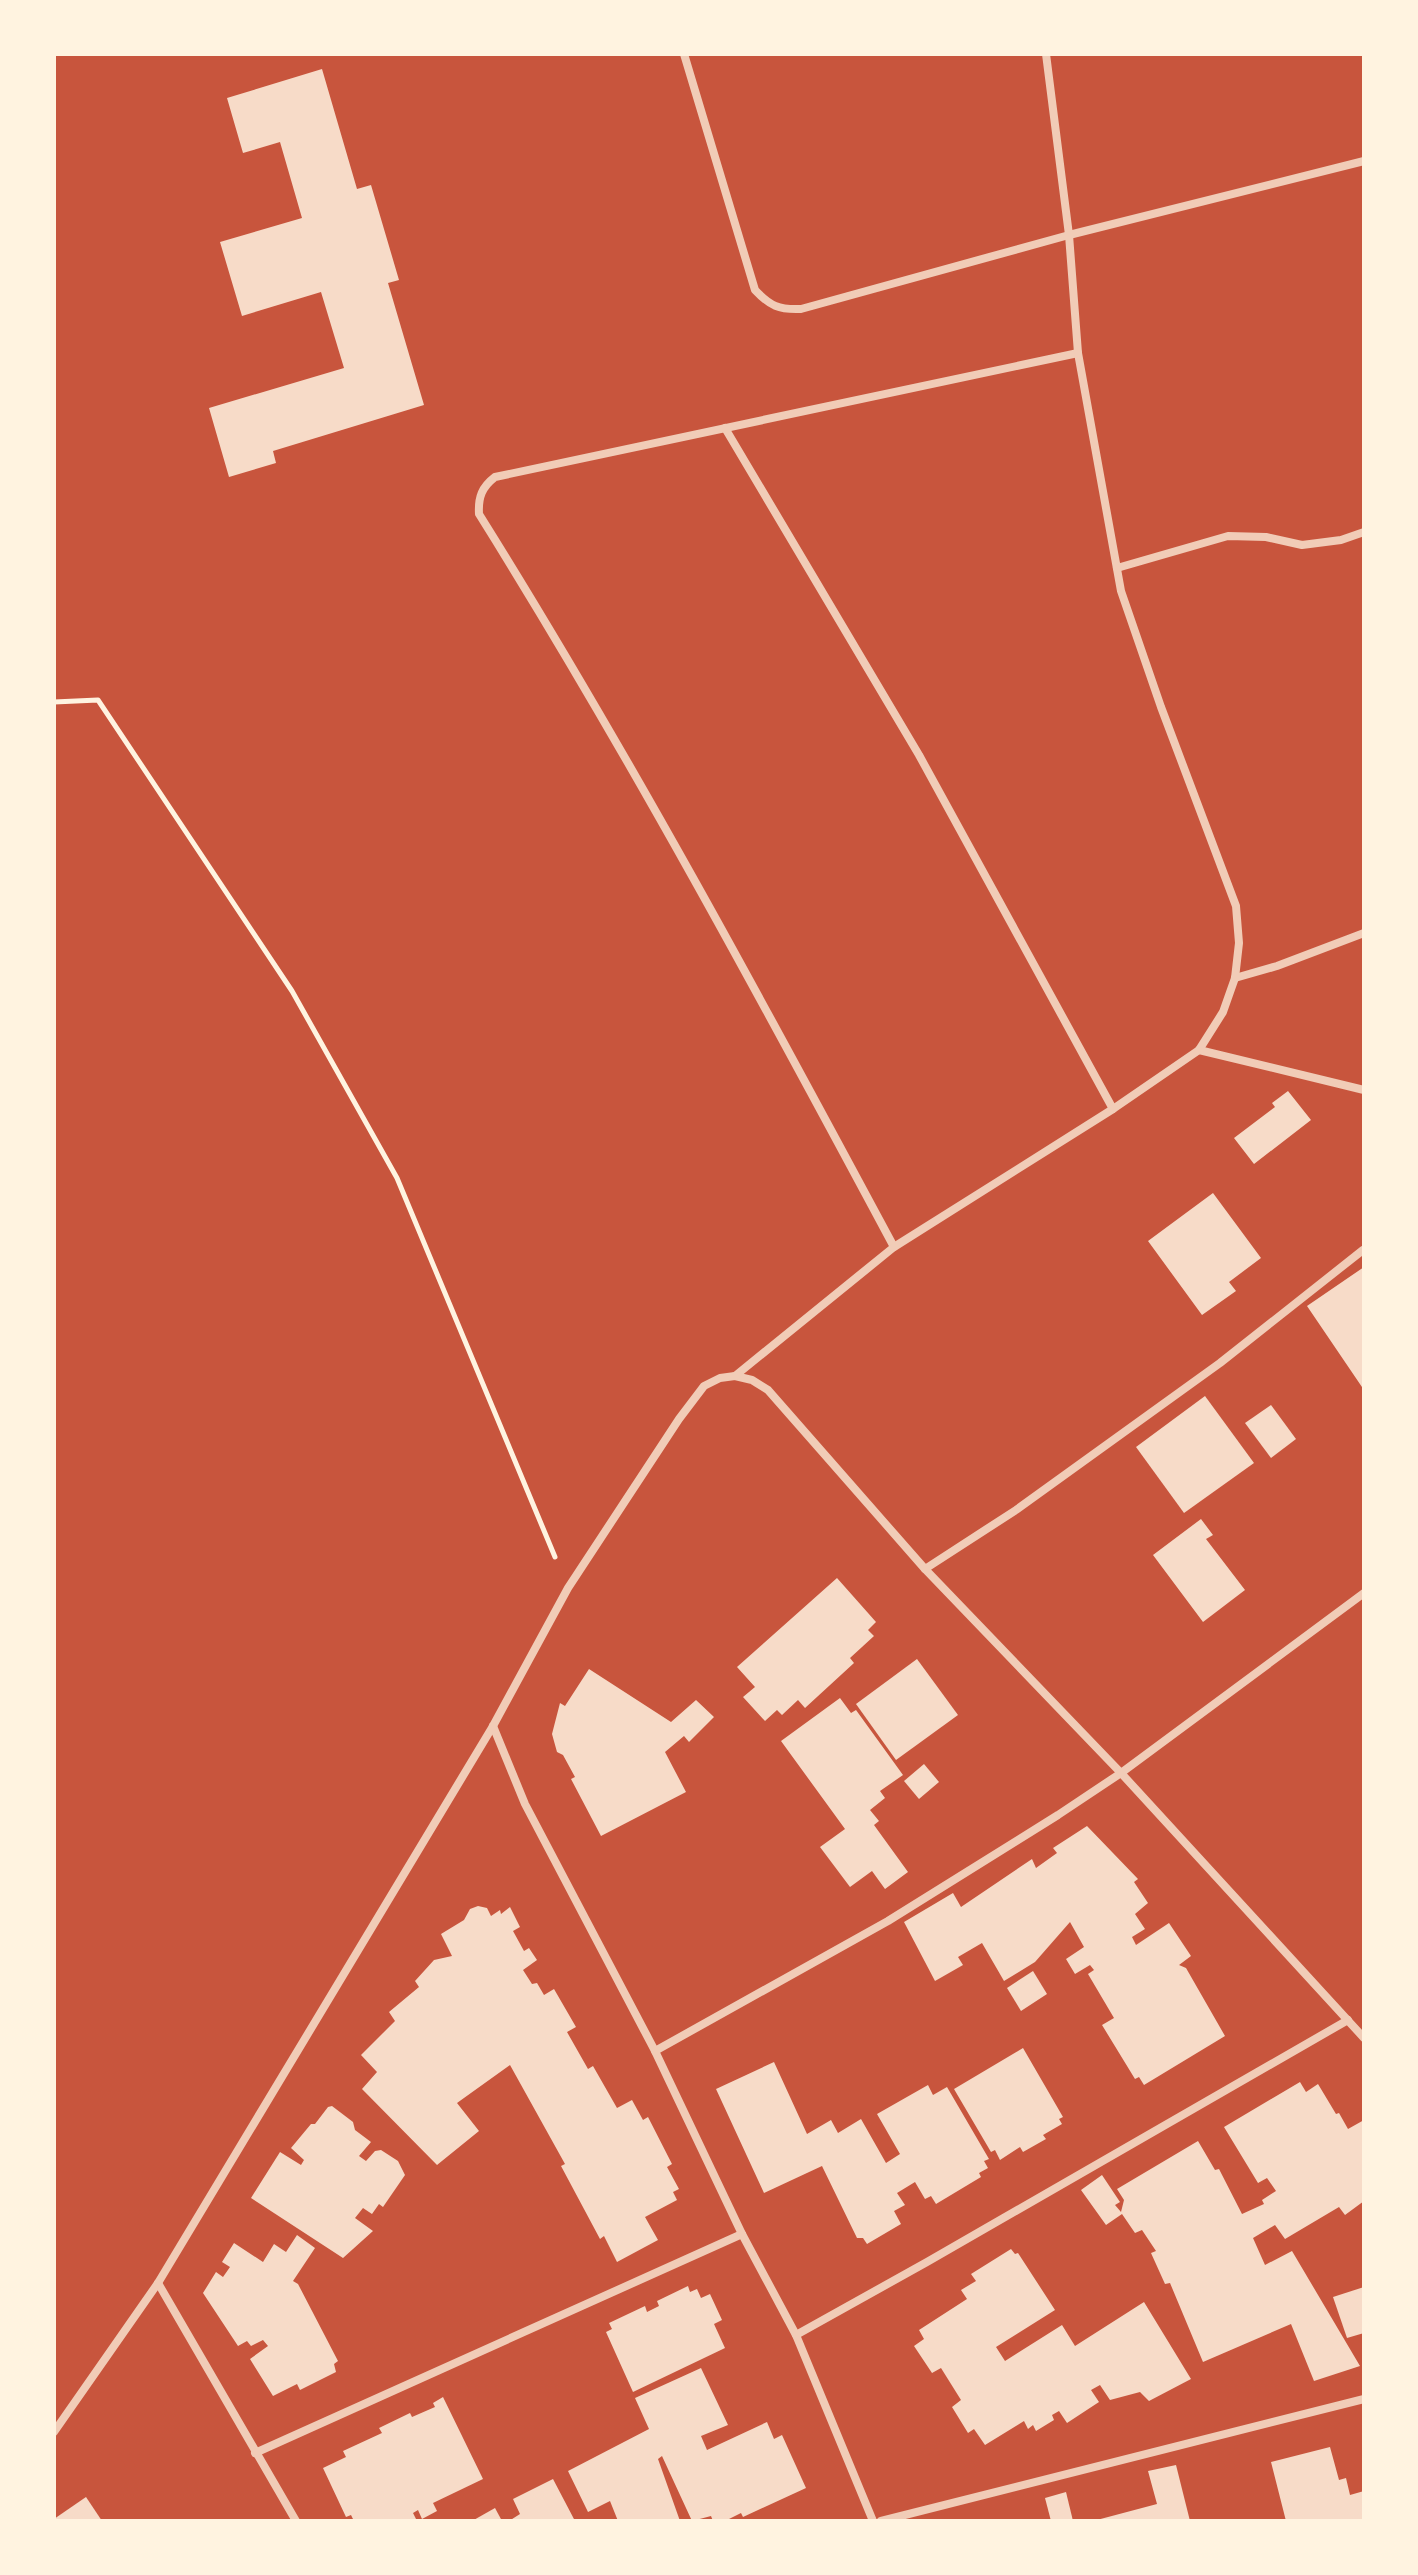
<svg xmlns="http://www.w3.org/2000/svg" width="1418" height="2575" font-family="Lato,sans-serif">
	<rect width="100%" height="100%" fill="#c8553d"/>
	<g fill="#f7dbc8">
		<path d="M 322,69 L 357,189 L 371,185 L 399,280 L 388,283 L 424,405 L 273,451 L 276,463 L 229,477 L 209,408 L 344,368 L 321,292 L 242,316 L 220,242 L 302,218 L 280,142 L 243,153 L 227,98 Z"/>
		<path d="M 1288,1091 L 1311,1120 L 1254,1164 L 1234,1138 L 1275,1107 L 1272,1103 Z"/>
		<path d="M 1213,1193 L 1261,1258 L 1229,1282 L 1236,1291 L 1202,1315 L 1148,1241 Z"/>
		<path d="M 1364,1267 L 1363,1337 L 1364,1390 L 1307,1306 Z"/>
		<path d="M 1205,1396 L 1254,1463 L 1184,1513 L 1136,1447 Z"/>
		<path d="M 1271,1405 L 1296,1439 L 1271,1458 L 1245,1423 Z"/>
		<path d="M 1201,1519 L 1213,1535 L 1206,1539 L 1245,1590 L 1203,1622 L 1153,1555 Z"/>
		<path d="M 837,1578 L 876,1622 L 868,1630 L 874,1636 L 850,1658 L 854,1663 L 805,1708 L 798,1700 L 782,1715 L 777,1710 L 765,1721 L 743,1697 L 755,1687 L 737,1667 Z"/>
		<path d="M 917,1659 L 958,1715 L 896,1760 L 856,1704 Z"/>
		<path d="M 589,1669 L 671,1722 L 696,1700 L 714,1717 L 689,1742 L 684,1736 L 665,1752 L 686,1792 L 601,1836 L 571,1779 L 575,1777 L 563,1755 L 557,1752 L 552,1734 L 560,1703 L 565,1706 Z"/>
		<path d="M 840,1698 L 851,1713 L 856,1710 L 903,1775 L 880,1791 L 885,1798 L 870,1810 L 879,1821 L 874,1825 L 908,1872 L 885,1889 L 872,1871 L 850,1887 L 820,1847 L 845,1829 L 781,1741 Z"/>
		<path d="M 924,1764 L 939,1782 L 919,1799 L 904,1781 Z"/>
		<path d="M 1087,1826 L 1138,1879 L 1134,1882 L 1148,1903 L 1135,1914 L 1145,1929 L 1132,1937 L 1136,1945 L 1169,1923 L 1191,1956 L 1179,1965 L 1186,1968 L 1225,2036 L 1144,2085 L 1139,2077 L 1135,2079 L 1102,2025 L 1114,2018 L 1088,1974 L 1094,1970 L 1090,1965 L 1075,1974 L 1066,1959 L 1084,1947 L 1070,1922 L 1035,1962 L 1004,1981 L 982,1943 L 958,1957 L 963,1965 L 935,1981 L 904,1922 L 953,1893 L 961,1907 L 1032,1859 L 1036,1868 L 1057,1853 L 1053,1848 Z"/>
		<path d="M 478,1906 L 487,1908 L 491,1916 L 500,1910 L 501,1914 L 510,1907 L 520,1927 L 513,1931 L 524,1951 L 529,1948 L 537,1960 L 523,1970 L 532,1984 L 537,1983 L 544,1995 L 554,1989 L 576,2027 L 567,2032 L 588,2069 L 593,2066 L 617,2108 L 632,2100 L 643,2120 L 648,2117 L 672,2164 L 667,2167 L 679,2189 L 673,2192 L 677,2200 L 645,2217 L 658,2240 L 617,2262 L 604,2236 L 600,2239 L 561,2166 L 565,2164 L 510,2065 L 457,2103 L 479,2131 L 437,2165 L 362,2089 L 377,2072 L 361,2055 L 395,2021 L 389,2012 L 419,1987 L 415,1981 L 434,1960 L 452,1956 L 441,1934 L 464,1920 L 470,1909 Z"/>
		<path d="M 1033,1971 L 1047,1994 L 1021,2011 L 1007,1988 Z"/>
		<path d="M 1023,2048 L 1063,2117 L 1059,2119 L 1062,2124 L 1043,2135 L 1046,2139 L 1023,2152 L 1020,2147 L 1000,2160 L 995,2150 L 991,2152 L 954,2089 Z"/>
		<path d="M 774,2062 L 807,2134 L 831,2120 L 838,2133 L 861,2119 L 886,2163 L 900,2154 L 877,2114 L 928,2085 L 933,2095 L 947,2087 L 989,2159 L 984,2161 L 988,2168 L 979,2173 L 981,2177 L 936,2204 L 931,2196 L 925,2199 L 915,2182 L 897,2193 L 905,2205 L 894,2211 L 901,2224 L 867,2244 L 863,2238 L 857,2238 L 822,2166 L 764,2193 L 716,2089 Z"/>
		<path d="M 1300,2082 L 1306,2092 L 1318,2084 L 1336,2114 L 1339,2113 L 1348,2129 L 1364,2120 L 1364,2201 L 1345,2215 L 1339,2207 L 1285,2239 L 1275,2225 L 1253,2238 L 1265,2265 L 1292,2251 L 1360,2366 L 1314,2381 L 1291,2324 L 1203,2362 L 1170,2283 L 1165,2284 L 1151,2253 L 1156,2251 L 1142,2230 L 1135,2233 L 1122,2214 L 1106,2225 L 1081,2190 L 1102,2175 L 1120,2202 L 1115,2205 L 1121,2212 L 1124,2200 L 1117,2189 L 1198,2141 L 1215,2170 L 1219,2169 L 1242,2214 L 1264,2204 L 1262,2200 L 1276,2191 L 1267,2178 L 1258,2183 L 1224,2127 Z"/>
		<path d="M 332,2106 L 353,2122 L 355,2130 L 371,2142 L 359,2156 L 366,2161 L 375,2151 L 381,2150 L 398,2161 L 405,2175 L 383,2207 L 379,2204 L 372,2214 L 363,2208 L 355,2218 L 373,2231 L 343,2258 L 251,2198 L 280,2152 L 301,2165 L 304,2160 L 291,2148 L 311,2124 L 315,2124 L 328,2107 Z"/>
		<path d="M 297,2235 L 315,2248 L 293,2281 L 298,2284 L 338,2361 L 334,2364 L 336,2372 L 300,2390 L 297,2384 L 273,2396 L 250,2359 L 268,2346 L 263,2340 L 251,2346 L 247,2341 L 238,2346 L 203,2293 L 216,2272 L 223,2277 L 230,2267 L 222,2262 L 234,2243 L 263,2262 L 274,2244 L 286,2252 Z"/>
		<path d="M 1011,2249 L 1015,2254 L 1018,2253 L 1055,2310 L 996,2347 L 1005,2361 L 1062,2325 L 1075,2346 L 1144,2302 L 1191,2379 L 1149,2401 L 1140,2392 L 1110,2400 L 1100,2385 L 1091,2390 L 1099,2402 L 1067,2423 L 1059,2411 L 1052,2415 L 1054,2420 L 1036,2431 L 1033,2425 L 1028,2429 L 1024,2421 L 985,2445 L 974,2429 L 968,2433 L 952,2407 L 961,2400 L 941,2368 L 932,2373 L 914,2346 L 924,2339 L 919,2330 L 967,2299 L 961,2290 L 976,2281 L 971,2274 Z"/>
		<path d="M 688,2286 L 690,2292 L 697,2289 L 701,2298 L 710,2294 L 722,2320 L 714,2324 L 725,2348 L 633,2392 L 606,2332 L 612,2329 L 609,2323 L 645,2306 L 647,2312 L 659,2306 L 657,2301 Z"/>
		<path d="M 1364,2287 L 1364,2333 L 1347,2338 L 1333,2297 Z"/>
		<path d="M 701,2368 L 728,2425 L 701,2436 L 707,2450 L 767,2422 L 774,2439 L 782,2435 L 806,2488 L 743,2517 L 741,2513 L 725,2521 L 713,2521 L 711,2516 L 692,2521 L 662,2456 L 658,2459 L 680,2521 L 618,2521 L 610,2501 L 588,2512 L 568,2471 L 649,2429 L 635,2398 Z"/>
		<path d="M 443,2397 L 483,2479 L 433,2503 L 437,2511 L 422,2519 L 418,2510 L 413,2513 L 417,2521 L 354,2521 L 351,2515 L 346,2517 L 323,2468 L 346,2457 L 343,2451 L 382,2433 L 379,2428 L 410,2413 L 412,2417 L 435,2407 L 433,2403 Z"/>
		<path d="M 1330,2447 L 1339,2480 L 1346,2478 L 1350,2495 L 1364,2491 L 1364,2521 L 1286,2521 L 1271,2462 Z"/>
		<path d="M 1176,2465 L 1190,2521 L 1093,2521 L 1157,2504 L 1148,2471 Z"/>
		<path d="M 553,2479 L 575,2521 L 509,2521 L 520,2514 L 513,2499 Z"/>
		<path d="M 1066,2492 L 1073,2521 L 1051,2521 L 1045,2498 Z"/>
		<path d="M 86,2497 L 102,2521 L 56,2521 L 54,2519 Z"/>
		<path d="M 495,2508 L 502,2521 L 472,2521 Z"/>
	</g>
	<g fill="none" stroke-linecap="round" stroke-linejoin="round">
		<path stroke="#fff3e0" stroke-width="5" d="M 54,702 L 98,700 L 292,991 L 397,1178 L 555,1557"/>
		<g stroke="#f1ccb7" stroke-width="8">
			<path d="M 684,54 L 755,290 C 770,306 779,310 801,309 L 1069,235 L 1364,161"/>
			<path d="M 725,428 L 919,755 L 1113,1109"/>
			<path d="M 1117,568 L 1228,536 L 1266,537 L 1302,545 L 1341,540 L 1364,532"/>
			<path d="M 1235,978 L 1277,966 L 1364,933"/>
			<path d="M 1199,1050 L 1364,1090"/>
			<path d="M 894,1247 C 761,999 628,752 479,514 C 478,497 482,487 495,477 L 1078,353"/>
			<path d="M 735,1376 L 752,1380 L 768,1390 L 925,1569 L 1121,1773 L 1364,2038"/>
			<path d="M 925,1569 L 1016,1510 L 1220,1363 L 1363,1250"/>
			<path d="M 493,1726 L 525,1804 L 655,2051 L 742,2234 L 796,2335 L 873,2521"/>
			<path d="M 655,2051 L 888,1921 L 1058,1815 L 1121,1773 L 1364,1593"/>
			<path d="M 158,2283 L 296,2521"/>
			<path d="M 796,2335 L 927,2262 L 1348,2020"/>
			<path d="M 54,2432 L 158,2283 L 493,1726 L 568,1588 L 679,1419 L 704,1386 L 720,1378 L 735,1376 L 894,1247 L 1113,1109 L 1199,1050 L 1223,1012 L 1235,978 L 1239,943 L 1236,906 L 1161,707 L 1121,591 L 1078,353 L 1069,235 L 1046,54"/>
			<path d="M 255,2453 L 742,2234"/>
			<path d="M 881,2521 L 1364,2399"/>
		</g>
	</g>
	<rect width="1418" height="2575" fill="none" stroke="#fff3e0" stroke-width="112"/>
</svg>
